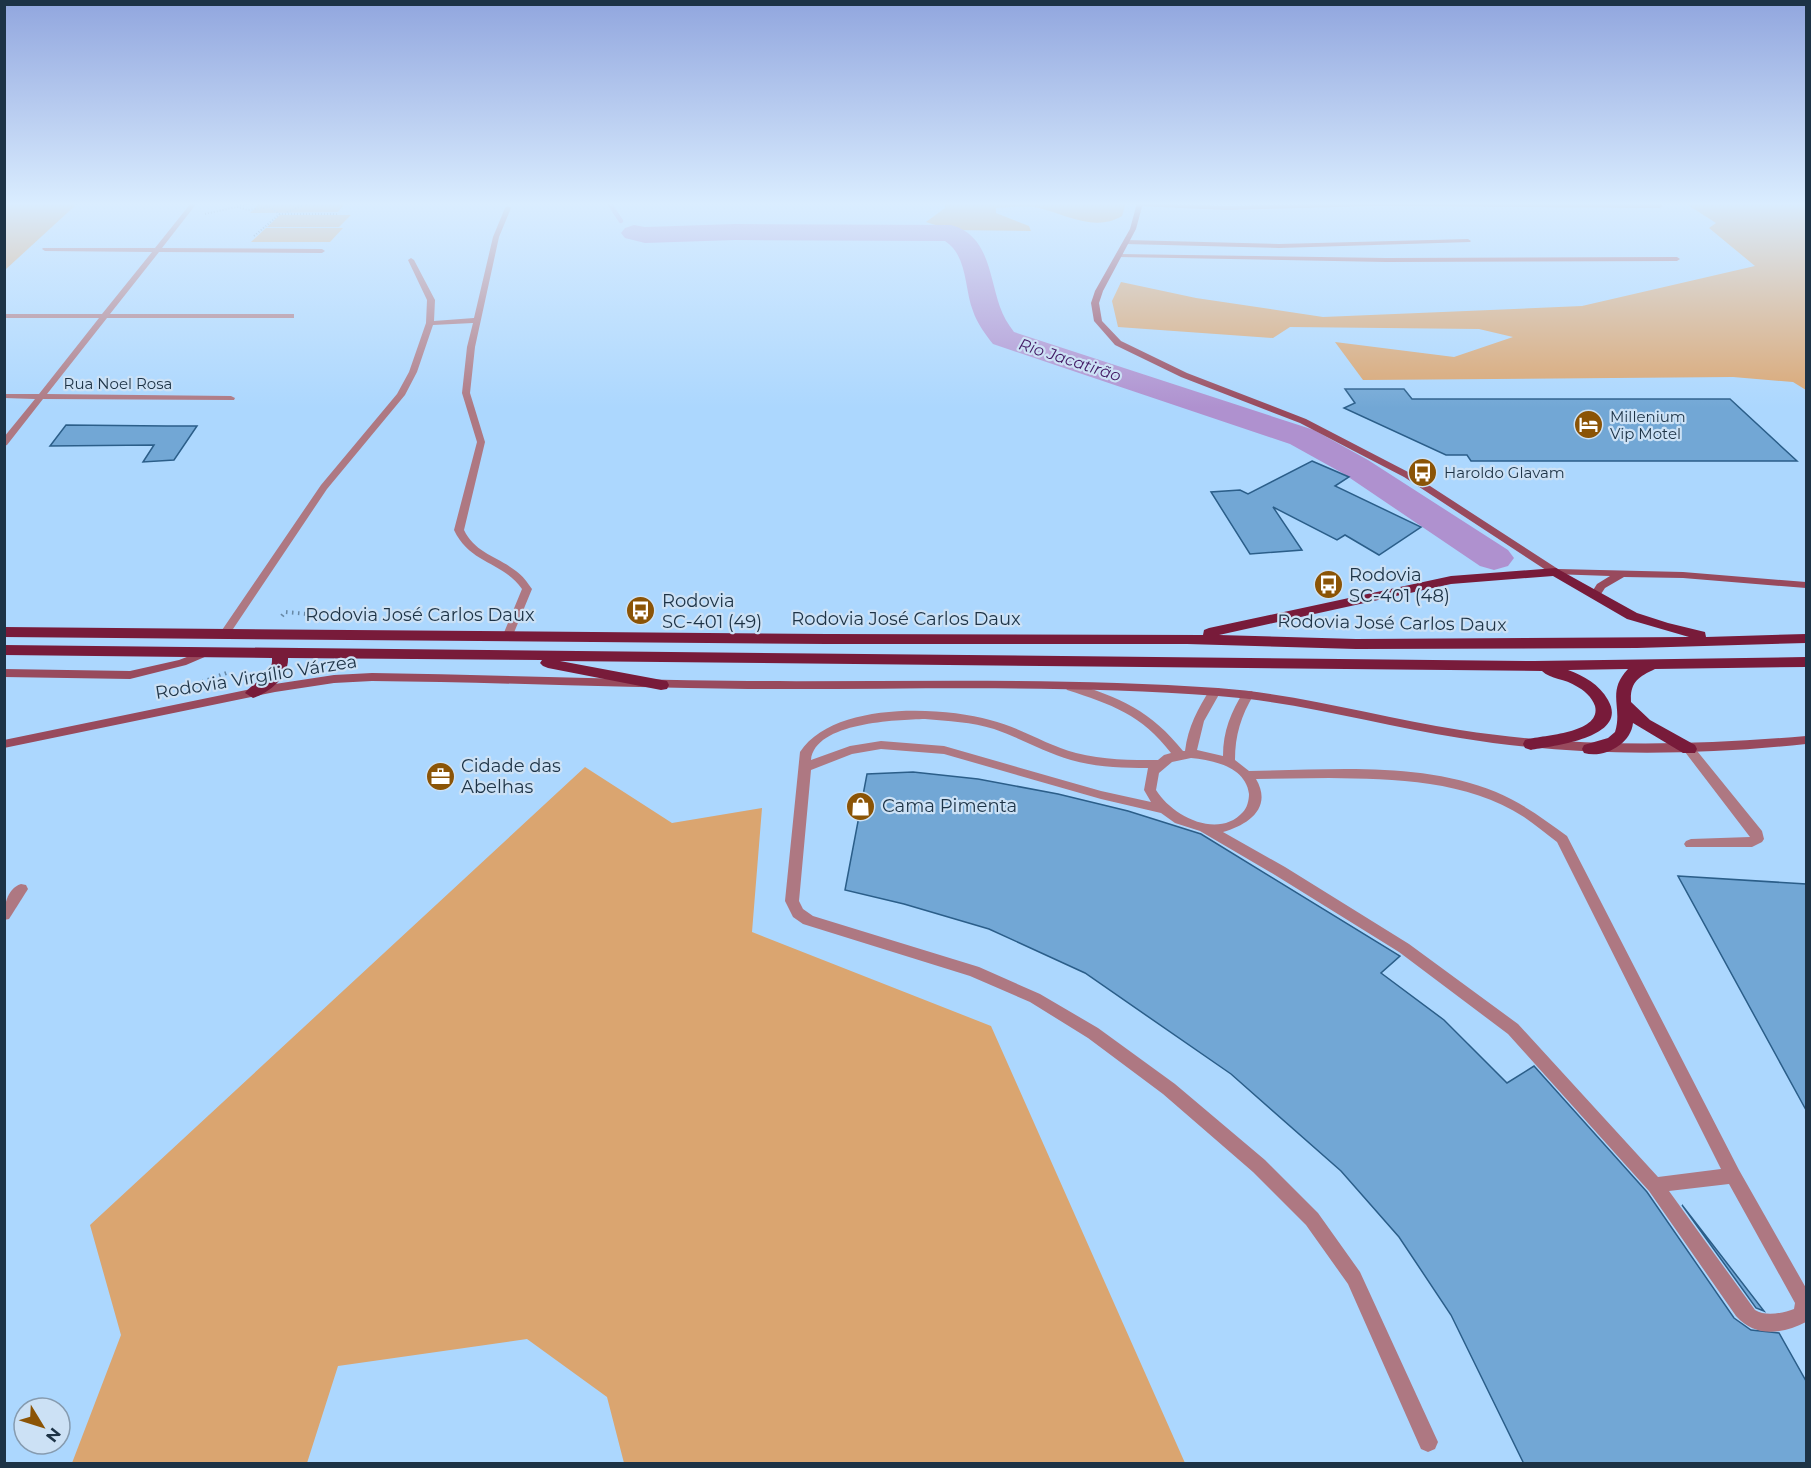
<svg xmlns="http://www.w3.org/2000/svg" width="1811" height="1468" font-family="Montserrat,sans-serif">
	<rect width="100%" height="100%" fill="#acd7fe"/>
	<g fill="#daa570">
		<path d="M 5,203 L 78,203 L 5,270 Z"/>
		<path d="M 260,203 L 345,203 L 338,212 L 250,213 Z"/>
		<path d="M 945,203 L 1126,203 L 1122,216 C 1095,232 1067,215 1039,208 C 1027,205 1009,207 996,208 L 996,213 L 1029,226 L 1031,231 L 951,230 L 926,222 L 945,208 Z"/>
		<path d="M 1685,203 L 1806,203 L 1806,390 L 1793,382 L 1733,377 L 1363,380 L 1335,342 L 1454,357 L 1513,337 L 1479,329 L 1290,327 L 1273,338 L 1118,327 L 1112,301 L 1121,282 L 1196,298 L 1323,317 L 1582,306 L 1755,266 L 1709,228 L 1716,223 Z"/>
		<path d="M 280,215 L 351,215 L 339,227 L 267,227 Z"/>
		<path d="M 266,228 L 343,228 L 330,242 L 251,242 Z"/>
		<path d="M 585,767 L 672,823 L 762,808 L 752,932 L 991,1026 L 1185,1463 L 624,1463 L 607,1397 L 527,1339 L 338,1366 L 307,1463 L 72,1463 L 121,1335 L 90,1225 Z"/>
	</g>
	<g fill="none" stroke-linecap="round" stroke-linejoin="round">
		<path stroke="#af91cf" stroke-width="4.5" d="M 609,203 L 621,221"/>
		<path fill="#af91cf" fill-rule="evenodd" d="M 735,224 L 951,225 C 989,235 989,276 1000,307 C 1003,316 1008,324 1014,332 L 1314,430 L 1368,460 L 1508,550 L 1514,558 L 1508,566 L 1494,570 L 1480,566 L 1344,474 L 1290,444 L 993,344 C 985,334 977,323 973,311 C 964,288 968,256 945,241 L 735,240 L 645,243 L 625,238 L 621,233 L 625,228 L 634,225 L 645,227 Z"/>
	</g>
	<g fill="#72a7d5" stroke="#2b5e89" stroke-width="1.5">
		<path d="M 1345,389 L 1404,389 L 1412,399 L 1730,399 L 1797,461 L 1471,461 L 1467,455 L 1446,455 L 1344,408 L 1355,403 Z"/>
		<path d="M 66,425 L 167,426 L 197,426 L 174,460 L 143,462 L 154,445 L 50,446 Z"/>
		<path d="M 1312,461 L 1349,477 L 1335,486 L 1421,527 L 1379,555 L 1345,535 L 1337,540 L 1273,507 L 1302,550 L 1250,554 L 1211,492 L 1240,490 L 1248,494 Z"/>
		<path d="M 913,772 L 978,779 L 1058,794 L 1128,811 L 1201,834 L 1400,956 L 1381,973 L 1444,1020 L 1507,1083 L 1534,1066 L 1647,1192 L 1734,1318 L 1751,1330 L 1779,1333 L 1806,1381 L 1806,1464 L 1524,1464 L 1451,1315 L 1399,1237 L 1341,1171 L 1231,1074 L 1085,973 L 989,929 L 904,904 L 845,890 L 867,774 Z"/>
		<path d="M 1678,876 L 1806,884 L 1806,1110 Z"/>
		<path d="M 1682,1205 L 1764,1311 L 1756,1308 Z"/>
	</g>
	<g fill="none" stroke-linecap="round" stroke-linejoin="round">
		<g stroke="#6788a5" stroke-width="2" stroke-dasharray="1 2" stroke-linecap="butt">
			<path d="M 237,207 L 248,210 L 270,207 L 279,214 L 339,214"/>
			<path d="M 287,212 L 309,203"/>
			<path d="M 205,214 L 254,203"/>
			<path d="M 254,236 L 280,214"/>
		</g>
		<g stroke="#6788a5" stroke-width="4" stroke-dasharray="1.5 4.5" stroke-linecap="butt">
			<path d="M 282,616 L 285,612 L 308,614"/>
			<path d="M 191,686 L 229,672"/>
		</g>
		<g fill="#ae7882" fill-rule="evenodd">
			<path d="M 508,206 L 511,208 L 499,237 L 475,347 L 470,393 L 485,442 L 464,530 C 475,553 497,556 516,571 C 523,576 527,582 532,589 L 513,635 L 508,638 L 503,635 L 522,589 C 502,561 470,564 454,530 L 477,442 L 462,393 L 467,347 L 473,323 L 433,325 L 417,372 L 405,395 L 327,489 L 229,635 L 221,635 L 220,633 L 321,485 L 397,394 L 409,372 L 426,323 L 427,300 L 408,260 L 411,258 L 414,260 L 435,300 L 434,321 L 474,318 L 493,237 L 505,208 Z"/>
			<path d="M 1071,683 C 1119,696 1152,712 1183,751 L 1185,751 C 1188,727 1198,708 1211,688 L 1219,688 L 1221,691 L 1204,721 L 1197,750 L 1223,756 C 1223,731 1231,712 1244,691 L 1252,691 L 1254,694 C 1241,716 1235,735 1235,760 L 1249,771 C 1331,770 1419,761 1496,792 C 1522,803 1544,819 1567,836 L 1739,1170 L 1806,1288 L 1806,1322 C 1782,1334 1756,1338 1736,1316 L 1649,1191 L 1508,1034 L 1399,952 L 1275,875 L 1200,831 L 1175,823 L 1161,813 L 1101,799 L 944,754 L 881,749 L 852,754 L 811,770 L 799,901 L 803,909 L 813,916 L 979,967 L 1040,994 L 1098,1028 L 1175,1084 L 1265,1160 L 1318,1213 L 1360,1272 L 1438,1442 L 1435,1449 L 1428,1452 L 1421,1449 L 1348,1284 L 1306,1225 L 1253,1172 L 1163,1094 L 1088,1038 L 1030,1002 L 970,976 L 803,924 L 793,917 L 785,901 L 800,752 C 833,702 939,706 990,720 C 1020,727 1046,745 1076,753 C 1103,760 1131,760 1158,760 L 1164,755 L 1171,753 C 1142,715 1111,704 1067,690 L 1065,687 L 1067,684 ZM 925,719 C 948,721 972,722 994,729 C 1020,738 1044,752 1071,760 C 1096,767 1122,768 1148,768 L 1144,790 L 1151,802 L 1101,791 L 944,746 L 881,741 L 850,746 L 811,760 C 815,722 897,720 925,719 ZM 1191,758 C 1213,760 1246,767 1249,794 C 1249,800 1247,808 1243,812 C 1218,840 1172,816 1156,790 L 1159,773 L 1172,762 ZM 1329,778 C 1395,779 1467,780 1524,817 C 1536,825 1546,834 1557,842 L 1721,1169 L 1658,1177 L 1518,1024 L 1409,944 L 1285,867 L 1223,832 C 1248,825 1273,808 1256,779 ZM 1729,1184 L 1795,1303 L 1794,1309 C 1783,1313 1766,1317 1755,1310 L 1669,1191 Z"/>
			<path d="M 1689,745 L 1693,746 L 1762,831 L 1764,839 L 1762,842 L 1752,847 L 1686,847 L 1684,844 L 1686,841 L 1691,839 L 1750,837 L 1685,752 L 1683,749 Z"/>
			<path d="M 21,884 L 26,885 L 28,889 L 9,919 L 4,920 C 4,907 6,889 21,884 Z"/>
		</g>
		<g fill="#ae7882" fill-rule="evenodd">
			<path d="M 191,203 L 197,203 L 162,248 L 322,249 L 325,251 L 322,253 L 159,252 L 110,314 L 294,314 L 294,318 L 107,318 L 47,394 L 231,396 L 235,398 L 234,400 L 43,399 L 7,445 L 4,446 L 4,437 L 35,399 L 4,398 L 4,394 L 39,394 L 99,318 L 4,318 L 4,314 L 102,314 L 152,252 L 45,251 L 42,249 L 43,248 L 155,248 Z"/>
			<path d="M 1140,203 L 1227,206 L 1359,203 L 1660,204 L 1663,206 L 1660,208 L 1376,206 L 1227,210 L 1138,206 Z"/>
			<path d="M 1468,239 L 1471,241 L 1470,242 L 1279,248 L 1126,244 L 1123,242 L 1126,240 L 1279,244 Z"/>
			<path d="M 1120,254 L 1386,258 L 1677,257 L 1680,259 L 1677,261 L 1386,262 L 1118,257 L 1117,256 Z"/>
		</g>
		<g fill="#984a5d" fill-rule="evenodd">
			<path d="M 1137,203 L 1143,203 L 1136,229 L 1103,291 L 1099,303 L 1102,321 L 1121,341 L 1187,373 L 1306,419 L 1410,473 L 1558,569 L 1683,572 L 1806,582 L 1806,588 L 1683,578 L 1624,577 L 1605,588 L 1599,597 L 1591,597 L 1590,595 L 1597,584 L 1610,576 L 1552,574 L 1404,477 L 1300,423 L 1181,377 L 1115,345 L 1094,321 L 1091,303 L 1095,291 L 1130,229 Z"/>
			<path d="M 210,648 L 214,649 L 216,651 L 214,653 L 186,665 L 130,679 L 4,677 L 4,669 L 130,671 L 179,660 Z"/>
			<path d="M 372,673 C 497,675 623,680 748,681 C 904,682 1062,677 1218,688 C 1300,694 1379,717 1460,730 C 1575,748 1690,746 1806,736 L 1806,744 C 1691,756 1575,757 1460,738 C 1379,725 1300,702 1218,696 C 1062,684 905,690 748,689 C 623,688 497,682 372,681 L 334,683 L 275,692 L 4,748 L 4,740 L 275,684 L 334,675 Z"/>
		</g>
		<g fill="#781b3a" fill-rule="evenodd">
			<path d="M 1556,568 L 1637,613 L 1668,623 L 1705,632 L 1706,637 L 1806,634 L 1806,643 L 1637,648 L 1356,649 L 1187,644 L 827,644 L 4,637 L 4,627 L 827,634 L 1203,635 L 1204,630 L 1209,628 L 1451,576 ZM 1553,576 L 1627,619 L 1689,637 L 1356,639 L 1219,635 L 1451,584 Z"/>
			<path d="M 4,645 L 1534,661 L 1806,657 L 1806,667 L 1655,669 C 1638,677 1630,682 1631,702 L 1650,720 L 1695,745 L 1697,749 L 1695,753 L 1683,753 L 1633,723 C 1631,744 1604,759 1584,753 L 1582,749 L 1584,745 L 1608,738 L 1615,732 C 1623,707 1606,692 1628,669 L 1568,670 C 1584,676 1599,684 1608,700 C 1630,738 1552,746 1531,750 L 1525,748 L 1523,744 L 1525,740 C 1542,735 1602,734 1595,706 C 1592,697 1584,690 1576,686 C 1566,679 1550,679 1542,671 L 560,661 L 667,681 L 669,685 L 667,689 L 661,690 L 548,668 L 543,666 L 540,663 L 542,660 L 288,658 C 289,676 270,693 253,698 L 245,693 C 255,680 273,678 272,658 L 4,655 Z"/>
		</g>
	</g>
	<linearGradient id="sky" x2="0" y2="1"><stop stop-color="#91a6de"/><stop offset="0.5" stop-color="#daedff"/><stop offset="1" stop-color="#daedff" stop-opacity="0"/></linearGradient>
	<rect width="1811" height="408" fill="url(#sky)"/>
	<defs>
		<symbol id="hotel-disc" viewBox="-11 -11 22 22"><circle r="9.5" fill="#8b5406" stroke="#cce1f5"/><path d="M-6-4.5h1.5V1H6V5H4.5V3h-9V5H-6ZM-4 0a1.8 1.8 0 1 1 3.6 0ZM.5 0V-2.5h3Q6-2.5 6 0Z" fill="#fff"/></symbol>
		<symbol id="bus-disc" viewBox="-11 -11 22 22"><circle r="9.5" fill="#8b5406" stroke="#cce1f5"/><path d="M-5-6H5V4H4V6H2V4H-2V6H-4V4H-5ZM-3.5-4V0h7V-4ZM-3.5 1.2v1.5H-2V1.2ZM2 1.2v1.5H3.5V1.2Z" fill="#fff"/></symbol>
		<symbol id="office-disc" viewBox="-11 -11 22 22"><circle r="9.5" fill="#8b5406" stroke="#cce1f5"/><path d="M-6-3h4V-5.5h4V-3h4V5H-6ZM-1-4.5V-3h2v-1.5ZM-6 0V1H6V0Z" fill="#fff"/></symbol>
		<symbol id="shop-disc" viewBox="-11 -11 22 22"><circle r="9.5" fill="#8b5406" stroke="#cce1f5"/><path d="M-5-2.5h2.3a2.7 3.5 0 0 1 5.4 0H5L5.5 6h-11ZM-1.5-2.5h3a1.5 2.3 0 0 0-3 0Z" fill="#fff"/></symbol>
	</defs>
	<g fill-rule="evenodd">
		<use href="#hotel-disc" x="1572" y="408" width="33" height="33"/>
		<use href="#bus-disc" x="1406" y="456" width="33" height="33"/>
		<use href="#bus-disc" x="1312" y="568" width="33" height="33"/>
		<use href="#bus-disc" x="624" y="594" width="33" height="33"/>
		<use href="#office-disc" x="424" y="760" width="33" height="33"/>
		<use href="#shop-disc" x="844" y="790" width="33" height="33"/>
	</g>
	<g text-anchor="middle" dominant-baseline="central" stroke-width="4.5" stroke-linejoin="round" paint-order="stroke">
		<g font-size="15" fill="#1d3346" stroke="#cce1f5">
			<text x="118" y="383">Rua Noel Rosa</text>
		</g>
		<g font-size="15" fill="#1d3346" stroke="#cce1f5" text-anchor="start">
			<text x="1610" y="416">Millenium<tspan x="1610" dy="17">Vip Motel</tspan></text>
			<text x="1444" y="472">Haroldo Glavam</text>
		</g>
		<g font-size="16" font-style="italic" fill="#421963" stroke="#cce1f5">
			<text transform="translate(1070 360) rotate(18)">Rio Jacatirão</text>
		</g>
		<g font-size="18" fill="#1d3346" stroke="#cce1f5" text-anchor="start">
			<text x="1349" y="575">Rodovia<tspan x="1349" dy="21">SC-401 (48)</tspan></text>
			<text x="662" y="601">Rodovia<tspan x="662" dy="21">SC-401 (49)</tspan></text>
			<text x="461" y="766">Cidade das<tspan x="461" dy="21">Abelhas</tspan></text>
			<text x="882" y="806">Cama Pimenta</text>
		</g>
		<g font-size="18" fill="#1d3346" stroke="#cce1f5">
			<text x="420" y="615">Rodovia José Carlos Daux</text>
			<text x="906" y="619">Rodovia José Carlos Daux</text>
			<text transform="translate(1392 623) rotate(1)">Rodovia José Carlos Daux</text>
			<text transform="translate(256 677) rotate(-9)">Rodovia Virgílio Várzea</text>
		</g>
	</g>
	<rect width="1811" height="1468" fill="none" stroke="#1d3346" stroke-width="12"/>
	<g transform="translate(42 1426) rotate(128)"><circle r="28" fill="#cce1f5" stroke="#869baf" stroke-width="1.5"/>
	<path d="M0-4.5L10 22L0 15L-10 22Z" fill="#8b5406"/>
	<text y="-9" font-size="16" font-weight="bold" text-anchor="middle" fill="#1d3346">N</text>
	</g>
</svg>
